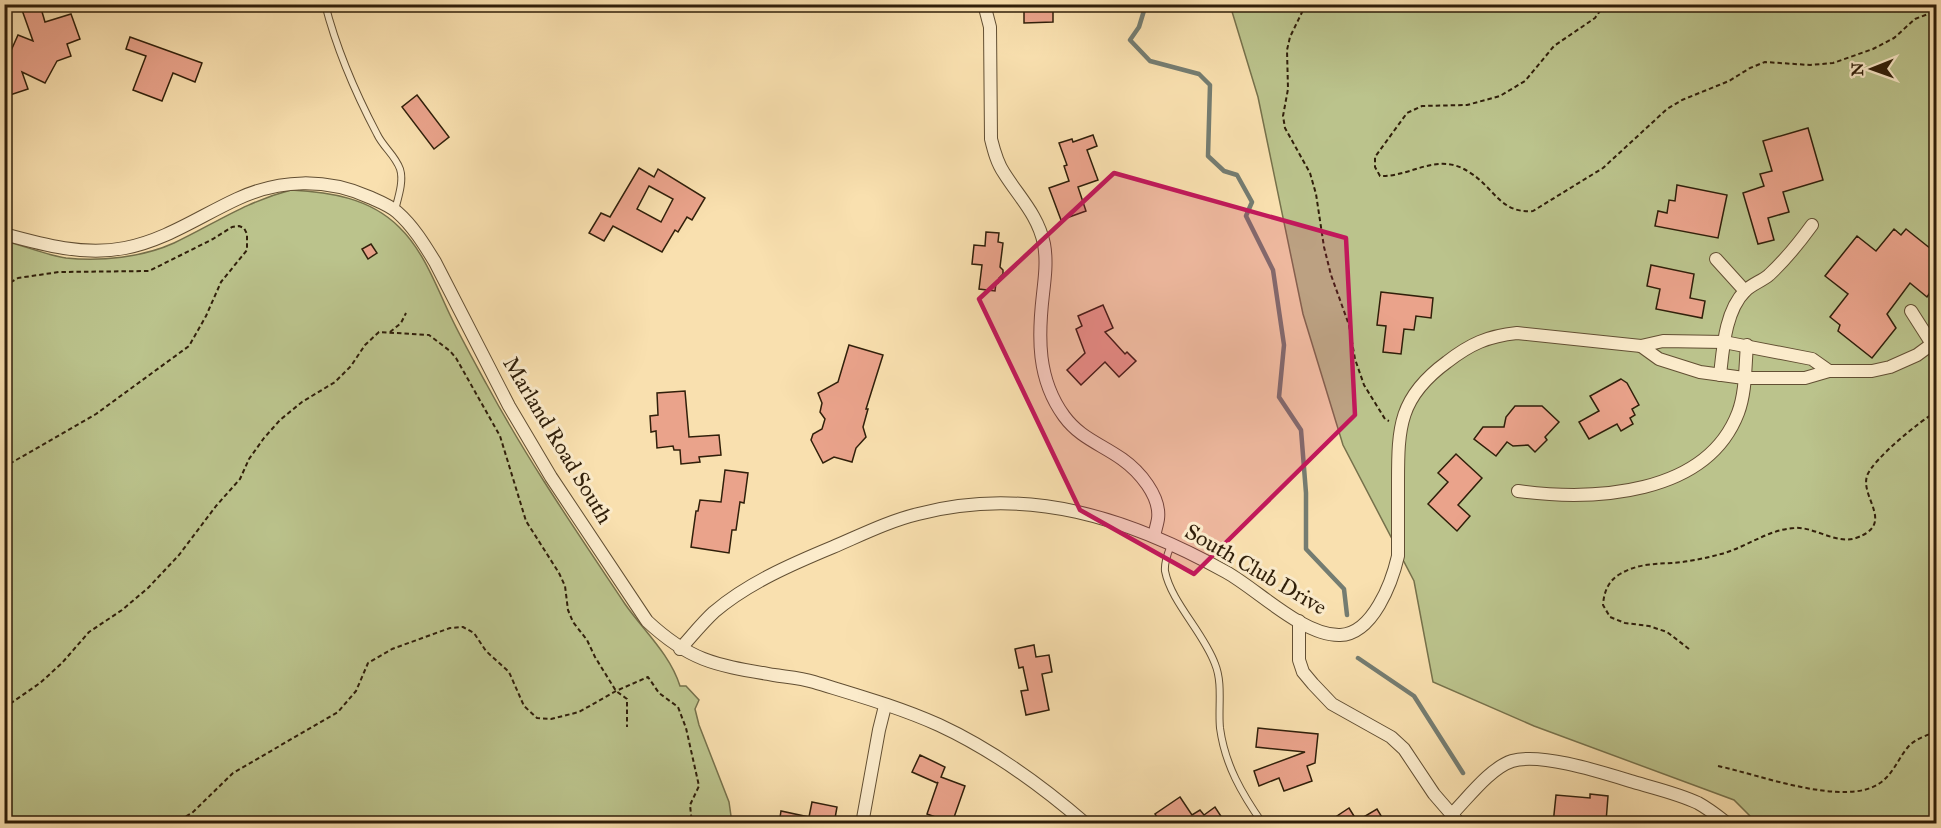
<svg xmlns="http://www.w3.org/2000/svg" width="1941" height="828" font-family="'IM FELL Great Primer',serif">
	<rect width="100%" height="100%" fill="#f9e0af"/>
	<filter id="stains"><feTurbulence type="fractalNoise" baseFrequency=".00333" numOctaves="4"/><feColorMatrix values="0 0 0 0 .2 0 0 0 0 .09 0 0 0 0 .02 0 0 0 .5 -.17"/></filter>
	<radialGradient id="worn" r=".72"><stop offset=".6" stop-color="#630" stop-opacity="0"/><stop offset="1" stop-color="#630" stop-opacity=".3"/></radialGradient>
	<g fill="#bbc38c" stroke="#76714b" stroke-width="1.5">
		<path d="M 1230,5 L 1936,5 L 1936,823 L 1757,823 L 1734,800 L 1534,726 L 1433,682 L 1414,581 L 1343,445 L 1303,314 L 1258,97 Z"/>
		<path d="M 291,190 C 330,192 370,198 399,227 C 424,251 436,286 451,317 C 462,340 475,363 487,385 C 528,461 577,532 625,604 C 643,630 670,654 680,686 L 686,686 L 699,700 L 695,709 L 699,725 L 729,802 L 732,823 L 5,823 L 5,241 C 25,246 46,255 66,258 C 101,262 143,257 174,243 C 216,223 245,202 291,190 Z"/>
	</g>
	<g fill="none" stroke-linecap="round" stroke-linejoin="round">
		<g stroke="#747c71" stroke-width="4.5">
			<path d="M 1146,4 L 1139,27 L 1130,40 L 1150,61 L 1199,74 L 1210,85 L 1208,156 L 1224,171 L 1237,175 L 1252,202 L 1246,216 L 1273,270 L 1284,345 L 1279,397 L 1301,430 L 1306,493 L 1306,549 L 1344,589 L 1347,615"/>
			<path d="M 1358,658 L 1414,696 L 1463,773"/>
		</g>
	</g>
	<g fill="#eaa38b" stroke="#301f0a" stroke-width="1.5" fill-rule="evenodd">
		<path d="M 1024,4 L 1053,4 L 1053,22 L 1024,23 Z"/>
		<path d="M 40,5 L 45,22 L 71,14 L 80,39 L 67,44 L 71,56 L 57,61 L 45,83 L 22,72 L 28,89 L 4,97 L 4,53 L 9,55 L 18,35 L 33,41 L 22,10 Z"/>
		<path d="M 130,37 L 202,63 L 195,82 L 173,73 L 162,101 L 133,90 L 146,56 L 126,49 Z"/>
		<path d="M 417,95 L 449,137 L 434,149 L 402,107 Z"/>
		<path d="M 1808,128 L 1823,180 L 1783,192 L 1789,212 L 1768,218 L 1774,240 L 1758,244 L 1743,193 L 1764,186 L 1760,174 L 1772,171 L 1763,141 Z"/>
		<path d="M 1093,135 L 1097,146 L 1087,150 L 1098,180 L 1078,187 L 1086,211 L 1061,220 L 1049,188 L 1069,181 L 1064,166 L 1067,165 L 1059,143 L 1072,139 L 1073,142 Z"/>
		<path d="M 639,168 L 654,177 L 658,169 L 705,198 L 692,220 L 687,217 L 678,232 L 675,230 L 662,252 L 613,226 L 604,241 L 589,233 L 601,213 L 610,217 ZM 649,186 L 673,199 L 661,222 L 637,209 Z"/>
		<path d="M 1677,185 L 1727,195 L 1718,238 L 1655,226 L 1658,211 L 1667,213 L 1669,200 L 1675,201 Z"/>
		<path d="M 1894,229 L 1901,235 L 1906,229 L 1936,253 L 1936,284 L 1927,297 L 1910,283 L 1887,314 L 1896,328 L 1872,358 L 1838,331 L 1840,325 L 1830,317 L 1848,294 L 1825,276 L 1857,236 L 1876,251 Z"/>
		<path d="M 986,232 L 999,233 L 998,242 L 1003,243 L 1000,267 L 1003,270 L 1003,274 L 999,278 L 998,283 L 996,283 L 995,291 L 979,289 L 982,265 L 972,264 L 974,245 L 985,246 Z"/>
		<path d="M 371,244 L 377,253 L 368,259 L 362,249 Z"/>
		<path d="M 1651,265 L 1694,274 L 1690,298 L 1705,301 L 1702,318 L 1656,309 L 1660,289 L 1647,286 Z"/>
		<path d="M 1381,292 L 1433,298 L 1431,318 L 1416,316 L 1414,330 L 1404,329 L 1401,354 L 1383,352 L 1386,326 L 1377,325 Z"/>
		<path d="M 1103,305 L 1113,328 L 1105,332 L 1125,354 L 1127,352 L 1136,361 L 1119,377 L 1105,362 L 1081,385 L 1067,370 L 1085,353 L 1076,329 L 1082,326 L 1078,316 Z"/>
		<path d="M 849,345 L 883,355 L 866,409 L 868,409 L 863,427 L 866,437 L 856,448 L 852,462 L 834,457 L 823,463 L 811,440 L 813,434 L 822,429 L 825,419 L 820,412 L 822,403 L 818,393 L 838,382 Z"/>
		<path d="M 1621,379 L 1627,383 L 1639,405 L 1632,409 L 1635,415 L 1630,418 L 1633,424 L 1621,431 L 1617,424 L 1589,439 L 1579,422 L 1599,411 L 1590,396 Z"/>
		<path d="M 685,391 L 689,437 L 719,435 L 721,455 L 699,457 L 700,462 L 681,464 L 680,450 L 674,450 L 673,446 L 657,448 L 656,431 L 651,432 L 650,416 L 658,415 L 657,393 Z"/>
		<path d="M 1515,406 L 1542,406 L 1559,422 L 1545,437 L 1547,440 L 1535,452 L 1528,445 L 1513,446 L 1507,442 L 1496,456 L 1474,439 L 1483,427 L 1504,427 L 1506,417 Z"/>
		<path d="M 1456,454 L 1482,478 L 1458,505 L 1470,516 L 1457,531 L 1428,504 L 1448,482 L 1438,473 Z"/>
		<path d="M 725,470 L 748,473 L 744,503 L 740,502 L 736,530 L 732,530 L 729,553 L 691,547 L 696,511 L 698,511 L 700,500 L 721,502 Z"/>
		<path d="M 1034,645 L 1036,657 L 1049,655 L 1052,672 L 1042,674 L 1049,710 L 1026,715 L 1021,691 L 1028,690 L 1023,667 L 1019,668 L 1015,649 Z"/>
		<path d="M 1258,728 L 1318,734 L 1315,763 L 1307,766 L 1312,781 L 1284,791 L 1279,778 L 1259,786 L 1254,771 L 1305,752 L 1256,747 Z"/>
		<path d="M 920,755 L 945,767 L 941,777 L 965,786 L 952,823 L 927,814 L 938,782 L 937,783 L 912,772 Z"/>
		<path d="M 1590,794 L 1608,796 L 1606,822 L 1575,818 L 1575,824 L 1553,824 L 1556,795 L 1590,798 Z"/>
		<path d="M 1180,797 L 1192,815 L 1200,810 L 1204,815 L 1215,807 L 1226,824 L 1161,824 L 1155,814 Z"/>
		<path d="M 812,802 L 837,807 L 834,824 L 779,824 L 781,811 L 809,817 Z"/>
		<path d="M 1349,808 L 1357,821 L 1377,809 L 1386,824 L 1325,824 Z"/>
	</g>
	<g fill="none" stroke-linecap="round" stroke-linejoin="round">
		<defs>
			<g id="service">
				<path d="M 325,4 C 336,47 357,96 377,134 C 383,147 395,155 400,169 C 404,181 398,198 395,210"/>
				<path d="M 1171,545 C 1168,553 1164,562 1165,571 C 1171,602 1204,633 1215,664 C 1223,683 1218,708 1220,728 C 1225,765 1242,794 1263,824"/>
			</g>
			<g id="minor">
				<path d="M 984,4 L 990,27 L 991,139 C 994,151 997,163 1004,173 C 1019,197 1038,215 1044,244 C 1047,260 1045,277 1043,294 C 1038,337 1037,379 1064,416 C 1080,438 1101,444 1122,459 C 1139,471 1161,496 1158,519 C 1157,525 1155,531 1154,536"/>
				<path d="M 4,234 C 44,245 84,256 125,248 C 166,240 200,216 237,199 C 280,179 326,178 369,197 C 378,201 389,205 397,212 C 413,226 424,244 435,262 L 509,406 L 551,477 L 647,621 C 691,662 716,665 774,675 C 787,677 801,678 814,682 C 856,695 899,707 939,725 C 993,750 1041,785 1086,824"/>
				<path d="M 1716,259 L 1745,291"/>
				<path d="M 1911,311 L 1932,344"/>
				<path d="M 1641,346 L 1659,359 L 1700,372 L 1744,378 L 1805,378 L 1829,371 L 1872,371 L 1890,367 L 1917,355 L 1936,341"/>
				<path d="M 1720,375 C 1723,349 1725,311 1745,291 C 1752,284 1762,281 1769,275 C 1785,260 1799,243 1812,225"/>
				<path d="M 1518,491 C 1593,501 1706,496 1738,413 C 1746,392 1745,367 1747,345"/>
				<path d="M 1299,621 L 1299,660 L 1303,672 L 1313,684 L 1332,704 L 1391,737 L 1404,749 L 1434,794 L 1460,824"/>
				<path d="M 680,649 C 691,637 702,623 714,612 C 748,583 792,564 833,547 C 861,535 889,521 918,514 C 1028,485 1129,518 1226,572 C 1257,589 1303,636 1340,635 C 1373,634 1392,582 1398,556 C 1398,531 1398,507 1398,482 C 1398,427 1399,397 1447,362 C 1470,344 1488,336 1517,333 L 1641,346 L 1663,341 L 1724,342 L 1812,359 L 1829,371"/>
				<path d="M 1451,815 C 1467,799 1490,768 1512,761 C 1542,752 1607,774 1637,783 C 1658,789 1679,794 1698,803 C 1709,809 1719,817 1728,824"/>
				<path d="M 862,824 L 879,730 L 885,706"/>
			</g>
		</defs>
		<use href="#service" stroke="#624f33" stroke-width="8"/>
		<use href="#minor" stroke="#624f33" stroke-width="14"/>
		<g stroke="#301f0a" stroke-width="2" stroke-dasharray="4.5 3" stroke-linecap="butt">
			<path d="M 1306,4 L 1290,37 L 1287,50 L 1288,89 L 1283,116 L 1285,128 L 1310,173 L 1316,194 L 1324,247 L 1331,275 L 1349,325 L 1355,359 L 1364,385 L 1385,419 L 1389,421"/>
			<path d="M 1605,4 L 1595,18 L 1554,46 L 1525,81 L 1500,96 L 1467,105 L 1422,106 L 1407,113 L 1375,157 L 1375,167 L 1380,176 C 1412,177 1437,151 1469,172 C 1494,187 1500,214 1533,211 L 1603,168 L 1667,109 L 1682,100 L 1729,81 L 1750,68 L 1765,62 L 1810,65 L 1833,63 L 1873,49 L 1894,38 L 1915,19 L 1936,11"/>
			<path d="M 4,286 L 18,278 L 59,272 L 149,271 L 213,239 L 232,227 L 239,226 L 244,228 L 247,234 L 247,250 L 221,282 L 206,316 L 189,346 L 96,414 L 4,467"/>
			<path d="M 390,332 L 401,323 L 406,313"/>
			<path d="M 1689,649 L 1667,632 L 1649,626 L 1625,623 L 1610,617 L 1603,605 C 1604,592 1608,581 1620,574 C 1637,564 1653,564 1672,563 C 1688,562 1706,558 1721,554 C 1747,547 1767,530 1794,528 C 1814,526 1836,545 1856,538 C 1896,524 1860,498 1867,476 C 1872,460 1921,420 1936,412"/>
			<path d="M 4,708 L 40,683 L 62,663 L 89,632 L 122,610 L 148,588 L 179,555 L 216,506 L 240,479 L 249,459 L 264,438 L 280,420 L 302,402 L 335,382 L 351,366 L 365,345 L 379,332 L 429,335 L 450,351 L 456,358 L 500,436 L 526,521 L 559,573 L 565,586 L 568,610 L 573,622 L 587,640 L 595,657 L 616,691 L 627,699 L 627,727"/>
			<path d="M 1718,766 C 1757,774 1845,808 1880,783 C 1893,774 1898,759 1908,747 C 1915,739 1927,735 1936,732"/>
			<path d="M 173,824 L 192,813 L 233,773 L 338,712 L 356,691 L 368,663 L 392,649 L 450,628 L 463,627 L 474,633 L 486,651 L 509,672 L 524,706 L 537,718 L 551,719 L 579,712 L 616,691 L 648,677 L 659,693 L 678,707 L 686,728 L 699,786 L 690,805 L 692,824"/>
		</g>
		<use href="#service" stroke="#fbebcb" stroke-width="6"/>
		<use href="#minor" stroke="#fbebcb" stroke-width="12"/>
	</g>
	<path fill="#c2185b" fill-opacity="0.2" stroke="#c2185b" stroke-width="4.5" stroke-linejoin="round" d="M 1114,173 L 1346,238 L 1355,415 L 1194,574 L 1080,510 L 979,299 Z"/>
	<g text-anchor="middle" dominant-baseline="central" stroke-width="6" stroke-linejoin="round" paint-order="stroke">
		<g font-size="22" fill="#301f0a" stroke="#fbebcb">
			<text transform="translate(558 440) rotate(59)">Marland Road South</text>
			<text transform="translate(1256 569) rotate(30)">South Club Drive</text>
		</g>
	</g>
	<rect width="1941" height="828" fill="none" stroke="#f9e0af" stroke-width="24"/>
	<rect x="6" y="6" width="1929" height="816" fill="none" stroke="#301f0a" stroke-width="3"/>
	<rect x="12" y="12" width="1917" height="804" fill="none" stroke="#301f0a" stroke-width="1.5"/>
	<g transform="translate(1872 69) rotate(269)" stroke="#fbebcb" stroke-width="4.5" paint-order="stroke">
	<path d="M0-4.5L10 22L0 15L-10 22Z" fill="#301f0a"/>
	<text y="-9" font-size="16" font-weight="bold" text-anchor="middle" fill="#301f0a">N</text>
	</g>
	<rect width="100%" height="100%" filter="url(#stains)"/>
	<rect width="100%" height="100%" fill="url(#worn)"/>
</svg>
